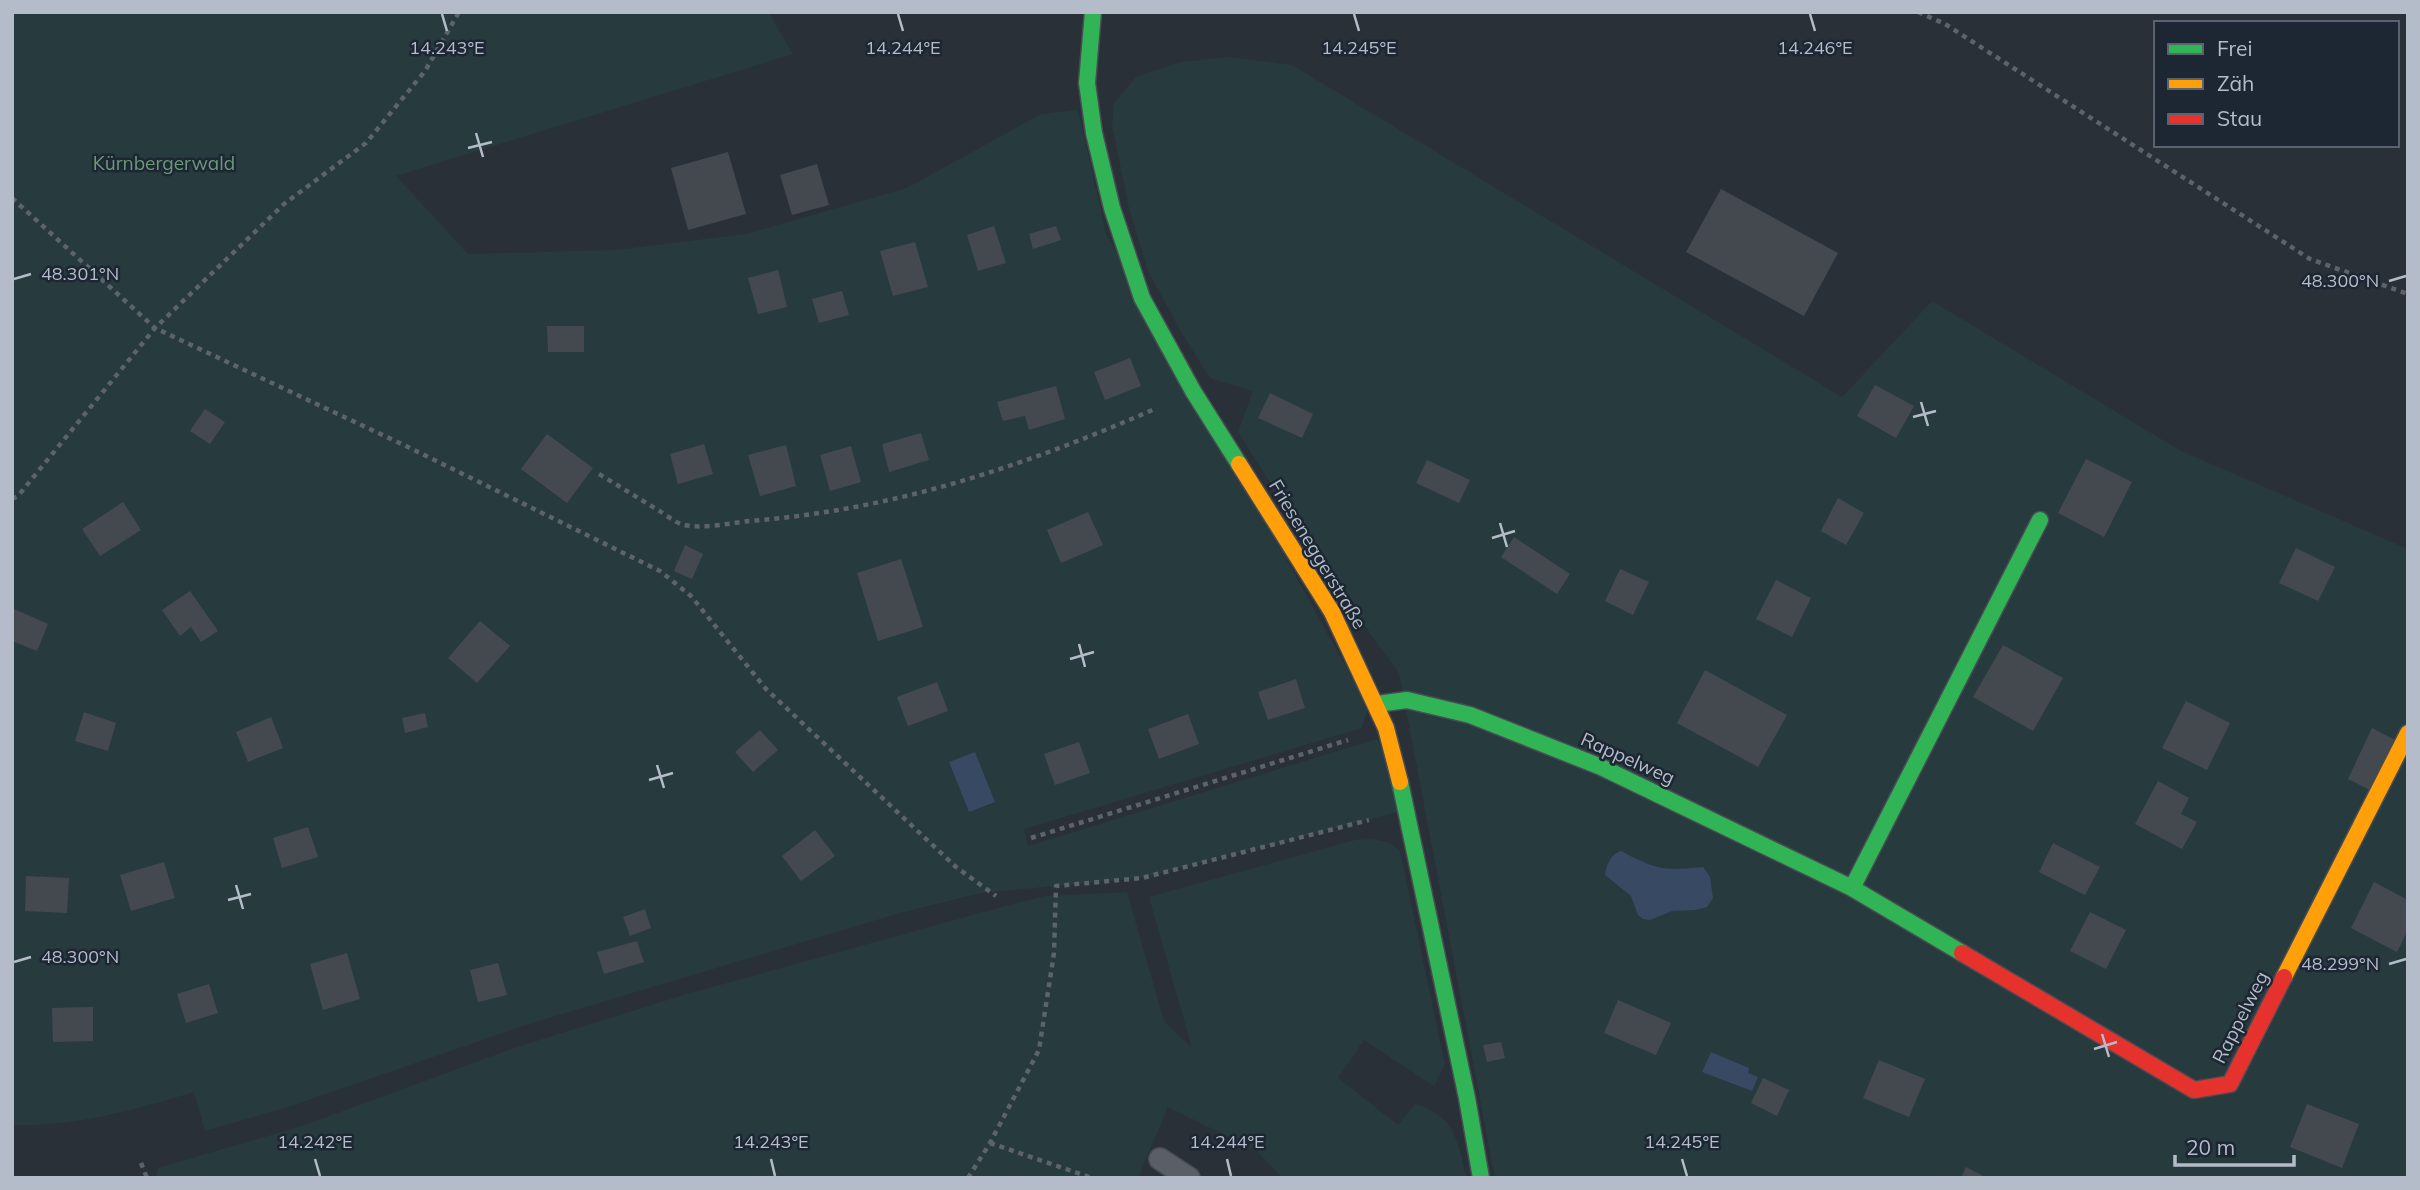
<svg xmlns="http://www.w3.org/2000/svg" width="2420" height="1190" font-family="Mulish,sans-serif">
	<rect width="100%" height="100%" fill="#2a3038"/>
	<g fill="#273a3e">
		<path d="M 12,12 L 768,12 L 793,54 L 396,176 L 468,254 L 615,250 L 746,234 L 907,188 L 1041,114 L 1078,110 L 1106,233 L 1368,707 L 1362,728 L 1024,829 L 1028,846 L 1377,739 L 1407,810 L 1142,878 L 981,893 L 900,913 L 532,1023 L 288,1107 L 205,1131 L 194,1092 C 134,1110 75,1127 12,1125 Z"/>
		<path d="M 1227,57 L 1292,65 L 1842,397 L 1932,301 L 2181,451 L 2408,549 L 2408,1178 L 1495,1178 L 1399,673 L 1338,589 L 1238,432 L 1253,391 L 1210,378 L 1180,330 L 1148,271 L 1129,209 L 1112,125 L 1114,103 L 1136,77 L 1181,62 Z"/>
		<path d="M 1372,839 L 1390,843 L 1400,851 L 1445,1065 L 1434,1086 L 1364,1040 L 1338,1078 L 1398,1125 L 1415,1104 C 1456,1115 1457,1142 1467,1178 L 1282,1178 L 1257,1151 L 1168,1107 L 1138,1178 L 156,1178 L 158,1168 L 305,1125 L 517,1047 L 680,996 L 1009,905 L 1046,896 L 1127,892 L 1164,1021 L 1192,1048 L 1149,897 L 1355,840 Z"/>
	</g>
	<g fill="#384963">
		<path d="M 975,752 L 995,802 L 969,812 L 949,762 Z"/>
		<path d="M 1621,851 C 1657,870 1664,871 1703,867 L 1710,877 L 1713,898 L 1707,907 L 1696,910 L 1672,911 L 1650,920 L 1643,919 L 1638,915 L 1631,896 L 1605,875 C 1606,865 1611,854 1621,851 Z"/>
		<path d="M 1711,1052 L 1749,1068 L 1748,1073 L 1758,1077 L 1752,1091 L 1702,1072 Z"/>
	</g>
	<g fill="#444950">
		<path d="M 728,152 L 746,214 L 688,230 L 671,168 Z"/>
		<path d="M 817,164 L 829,205 L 792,215 L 780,175 Z"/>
		<path d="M 1721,189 L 1838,253 L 1804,316 L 1686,252 Z"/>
		<path d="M 994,226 L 1006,263 L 978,271 L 967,235 Z"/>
		<path d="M 1056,226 L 1061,240 L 1033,249 L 1029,234 Z"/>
		<path d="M 915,242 L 928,287 L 893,296 L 880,251 Z"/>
		<path d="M 778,270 L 787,307 L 758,314 L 748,278 Z"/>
		<path d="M 842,291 L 849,315 L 819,323 L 812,299 Z"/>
		<path d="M 547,326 L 584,326 L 584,352 L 548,352 Z"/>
		<path d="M 1130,358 L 1141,386 L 1105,400 L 1094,372 Z"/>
		<path d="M 1875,385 L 1914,406 L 1896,438 L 1857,416 Z"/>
		<path d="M 1056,386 L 1065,419 L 1029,430 L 1025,416 L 1003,421 L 997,402 Z"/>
		<path d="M 1270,393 L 1313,414 L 1302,438 L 1258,418 Z"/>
		<path d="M 205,409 L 225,422 L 210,444 L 190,431 Z"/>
		<path d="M 921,433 L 929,460 L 889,472 L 882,444 Z"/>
		<path d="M 547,434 L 593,468 L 567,503 L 521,469 Z"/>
		<path d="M 704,444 L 713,474 L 678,484 L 670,454 Z"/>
		<path d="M 786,445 L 796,486 L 760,496 L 748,455 Z"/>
		<path d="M 851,446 L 861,482 L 830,491 L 820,455 Z"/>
		<path d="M 2086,459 L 2132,482 L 2104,537 L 2058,513 Z"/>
		<path d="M 1427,460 L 1470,480 L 1459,503 L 1416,483 Z"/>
		<path d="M 1838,498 L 1864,513 L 1846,545 L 1821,531 Z"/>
		<path d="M 123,502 L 141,530 L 100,556 L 82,529 Z"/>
		<path d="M 1088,512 L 1103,545 L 1061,563 L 1047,530 Z"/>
		<path d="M 1514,537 L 1570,574 L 1557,594 L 1501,557 Z"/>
		<path d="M 685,545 L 703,554 L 692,579 L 674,571 Z"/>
		<path d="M 2296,548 L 2335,567 L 2318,601 L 2279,583 Z"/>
		<path d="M 901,559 L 923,627 L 878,641 L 857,573 Z"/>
		<path d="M 1620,569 L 1649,582 L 1633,615 L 1605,601 Z"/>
		<path d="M 1776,580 L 1811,598 L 1792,637 L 1756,619 Z"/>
		<path d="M 190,591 L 218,631 L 201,642 L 191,627 L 180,636 L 162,610 Z"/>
		<path d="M 14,609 L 48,624 L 37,651 L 12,641 Z"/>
		<path d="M 480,621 L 510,646 L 477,683 L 448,658 Z"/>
		<path d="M 2003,645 L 2063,678 L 2033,731 L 1973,697 Z"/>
		<path d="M 1705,670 L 1787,715 L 1758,767 L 1677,723 Z"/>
		<path d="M 1296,679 L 1305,708 L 1268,720 L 1258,692 Z"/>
		<path d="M 937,682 L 948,711 L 908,726 L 897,697 Z"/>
		<path d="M 2186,701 L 2230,723 L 2207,770 L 2162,748 Z"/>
		<path d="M 84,712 L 116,723 L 108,751 L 75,741 Z"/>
		<path d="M 425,713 L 428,727 L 405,733 L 402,718 Z"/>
		<path d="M 1188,714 L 1199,744 L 1159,759 L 1148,729 Z"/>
		<path d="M 271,717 L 283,748 L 248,762 L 236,732 Z"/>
		<path d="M 2372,728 L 2395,740 L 2370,790 L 2348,779 Z"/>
		<path d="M 760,730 L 778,750 L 753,772 L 735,752 Z"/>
		<path d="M 1079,742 L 1090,773 L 1055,785 L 1044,754 Z"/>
		<path d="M 2158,781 L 2189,798 L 2181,814 L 2197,822 L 2182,849 L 2135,824 Z"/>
		<path d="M 308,827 L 318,857 L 282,868 L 273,838 Z"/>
		<path d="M 815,830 L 835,856 L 801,881 L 782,856 Z"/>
		<path d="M 2053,843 L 2100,867 L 2085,895 L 2039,872 Z"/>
		<path d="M 164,862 L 175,898 L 131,911 L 120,875 Z"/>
		<path d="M 26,876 L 69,878 L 67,913 L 25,911 Z"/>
		<path d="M 2374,882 L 2408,900 L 2408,930 L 2397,952 L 2351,928 Z"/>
		<path d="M 645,909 L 651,928 L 630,936 L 623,917 Z"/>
		<path d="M 2090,912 L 2126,930 L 2106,969 L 2070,951 Z"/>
		<path d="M 637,941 L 644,962 L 604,974 L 597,952 Z"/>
		<path d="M 347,953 L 360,999 L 323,1010 L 310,964 Z"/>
		<path d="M 498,963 L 507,995 L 478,1002 L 470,970 Z"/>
		<path d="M 209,984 L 218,1013 L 186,1023 L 177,994 Z"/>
		<path d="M 1618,1000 L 1671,1023 L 1656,1055 L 1604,1033 Z"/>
		<path d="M 93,1007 L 93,1041 L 53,1042 L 52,1008 Z"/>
		<path d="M 1501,1042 L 1505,1058 L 1487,1062 L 1483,1045 Z"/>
		<path d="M 1879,1060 L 1925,1079 L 1909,1117 L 1863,1098 Z"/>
		<path d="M 1763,1078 L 1789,1090 L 1777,1116 L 1751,1103 Z"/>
		<path d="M 2307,1104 L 2359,1124 L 2342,1168 L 2290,1147 Z"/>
		<path d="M 1966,1167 L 1987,1178 L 1961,1178 Z"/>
	</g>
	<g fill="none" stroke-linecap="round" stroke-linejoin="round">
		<defs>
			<path id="lane" d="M 1160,1159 L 1189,1178"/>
			<g id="fast">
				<path d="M 1093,12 L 1087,83 L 1094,133 L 1112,208 L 1142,298 L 1193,391 L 1239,464"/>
				<path d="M 1377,704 L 1407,700 L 1470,715 L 1601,767 L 1852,888 L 1962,953"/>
				<path d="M 1400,782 L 1467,1098 L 1481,1178"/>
				<path d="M 1852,888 L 2040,520"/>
			</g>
			<g id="slow">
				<path d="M 1239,464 L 1332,612 L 1386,728 L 1400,782"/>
				<path d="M 2284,977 L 2408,733"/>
			</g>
			<path id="jam" d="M 1962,953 L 2194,1090 L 2230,1084 L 2284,977"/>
		</defs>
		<use href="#lane" stroke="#484c53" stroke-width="24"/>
		<use href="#fast" stroke="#484c53" stroke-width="19"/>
		<use href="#slow" stroke="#484c53" stroke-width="19"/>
		<use href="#jam" stroke="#484c53" stroke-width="19"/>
		<g stroke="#5d636a" stroke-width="4.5" stroke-dasharray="5 5" stroke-linecap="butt">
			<path d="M 1918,12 L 1945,24 L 2310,259 L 2408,294"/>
			<path d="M 12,198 L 155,328 L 408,447 L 660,571 L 691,596 L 766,689 L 956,867 L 996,896"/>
			<path d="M 599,474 C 619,486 638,498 658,510 C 665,514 673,521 681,524 C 698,530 731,523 749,521 C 895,510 1024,466 1157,408"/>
			<path d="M 12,499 L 18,496 L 155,328 L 284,204 L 366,143 L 425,71 L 459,12"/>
			<path d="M 1031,838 L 1348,740"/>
			<path d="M 990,1143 L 1092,1178"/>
			<path d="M 141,1163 L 147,1178"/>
			<path d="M 53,1178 L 53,1177"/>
			<path d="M 968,1178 L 990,1143 L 1039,1050 L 1054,953 L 1056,886 L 1142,878 L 1369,820"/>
		</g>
		<use href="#lane" stroke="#5a5e66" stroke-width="21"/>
		<use href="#fast" stroke="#30b455" stroke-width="16"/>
		<use href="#slow" stroke="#ff9f0a" stroke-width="16"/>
		<use href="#jam" stroke="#e5322d" stroke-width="16"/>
	</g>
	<path fill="none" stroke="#b4bcc9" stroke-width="2.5" d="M 442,14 L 447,31M 898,14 L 903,31M 1354,14 L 1359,31M 1810,14 L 1815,31M 476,133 L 483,157M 468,148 L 492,142M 14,279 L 31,274M 2389,281 L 2406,276M 1921,402 L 1928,426M 1913,417 L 1936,411M 1500,523 L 1507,547M 1492,538 L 1515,531M 1079,644 L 1085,667M 1070,659 L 1094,652M 657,765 L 664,788M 649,780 L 673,773M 236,885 L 243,909M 228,900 L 251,894M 14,962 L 31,957M 2389,964 L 2406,959M 2102,1034 L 2109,1057M 2094,1049 L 2117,1042M 315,1159 L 320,1176M 771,1159 L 775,1176M 1227,1159 L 1231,1176M 1682,1159 L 1687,1176"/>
	<g text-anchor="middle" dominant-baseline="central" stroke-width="5" stroke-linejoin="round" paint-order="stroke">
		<g font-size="19" fill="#6b9a76" stroke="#1d2633">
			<text x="164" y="163">Kürnbergerwald</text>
		</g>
		<g font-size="19" fill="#b4bcc9" stroke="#1d2633">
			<text transform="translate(1318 554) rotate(59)">Frieseneggerstraße</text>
			<text transform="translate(1628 758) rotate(24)">Rappelweg</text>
			<text transform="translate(2240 1017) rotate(-63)">Rappelweg</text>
		</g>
	</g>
	<g font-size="18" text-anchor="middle" fill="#b4bcc9" stroke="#1d2633" stroke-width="5" stroke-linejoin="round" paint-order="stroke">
		<text x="447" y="54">14.243°E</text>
		<text x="903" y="54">14.244°E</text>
		<text x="1359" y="54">14.245°E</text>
		<text x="1815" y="54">14.246°E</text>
		<text x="80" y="280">48.301°N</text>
		<text x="2340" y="287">48.300°N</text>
		<text x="80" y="963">48.300°N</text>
		<text x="2340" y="970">48.299°N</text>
		<text x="315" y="1148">14.242°E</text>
		<text x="771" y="1148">14.243°E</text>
		<text x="1227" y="1148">14.244°E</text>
		<text x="1682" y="1148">14.245°E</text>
	</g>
	<rect width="2420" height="1190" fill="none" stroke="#b4bcc9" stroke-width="28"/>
	<rect x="2154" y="21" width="245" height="126" fill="#1d2633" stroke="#59626f" stroke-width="2"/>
	<rect x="2168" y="44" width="35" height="10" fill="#30b455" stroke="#59626f" stroke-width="2"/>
	<text x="2217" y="56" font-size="21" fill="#b4bcc9">Frei</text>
	<rect x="2168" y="79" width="35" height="10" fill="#ff9f0a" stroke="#59626f" stroke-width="2"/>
	<text x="2217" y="91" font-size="21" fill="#b4bcc9">Zäh</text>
	<rect x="2168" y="114" width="35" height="10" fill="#e5322d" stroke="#59626f" stroke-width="2"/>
	<text x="2217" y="126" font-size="21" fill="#b4bcc9">Stau</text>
	<path d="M2175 1155v10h119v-10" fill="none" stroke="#b4bcc9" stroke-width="3.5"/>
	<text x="2186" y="1155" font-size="21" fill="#b4bcc9" stroke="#1d2633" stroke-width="5" paint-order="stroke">20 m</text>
</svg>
